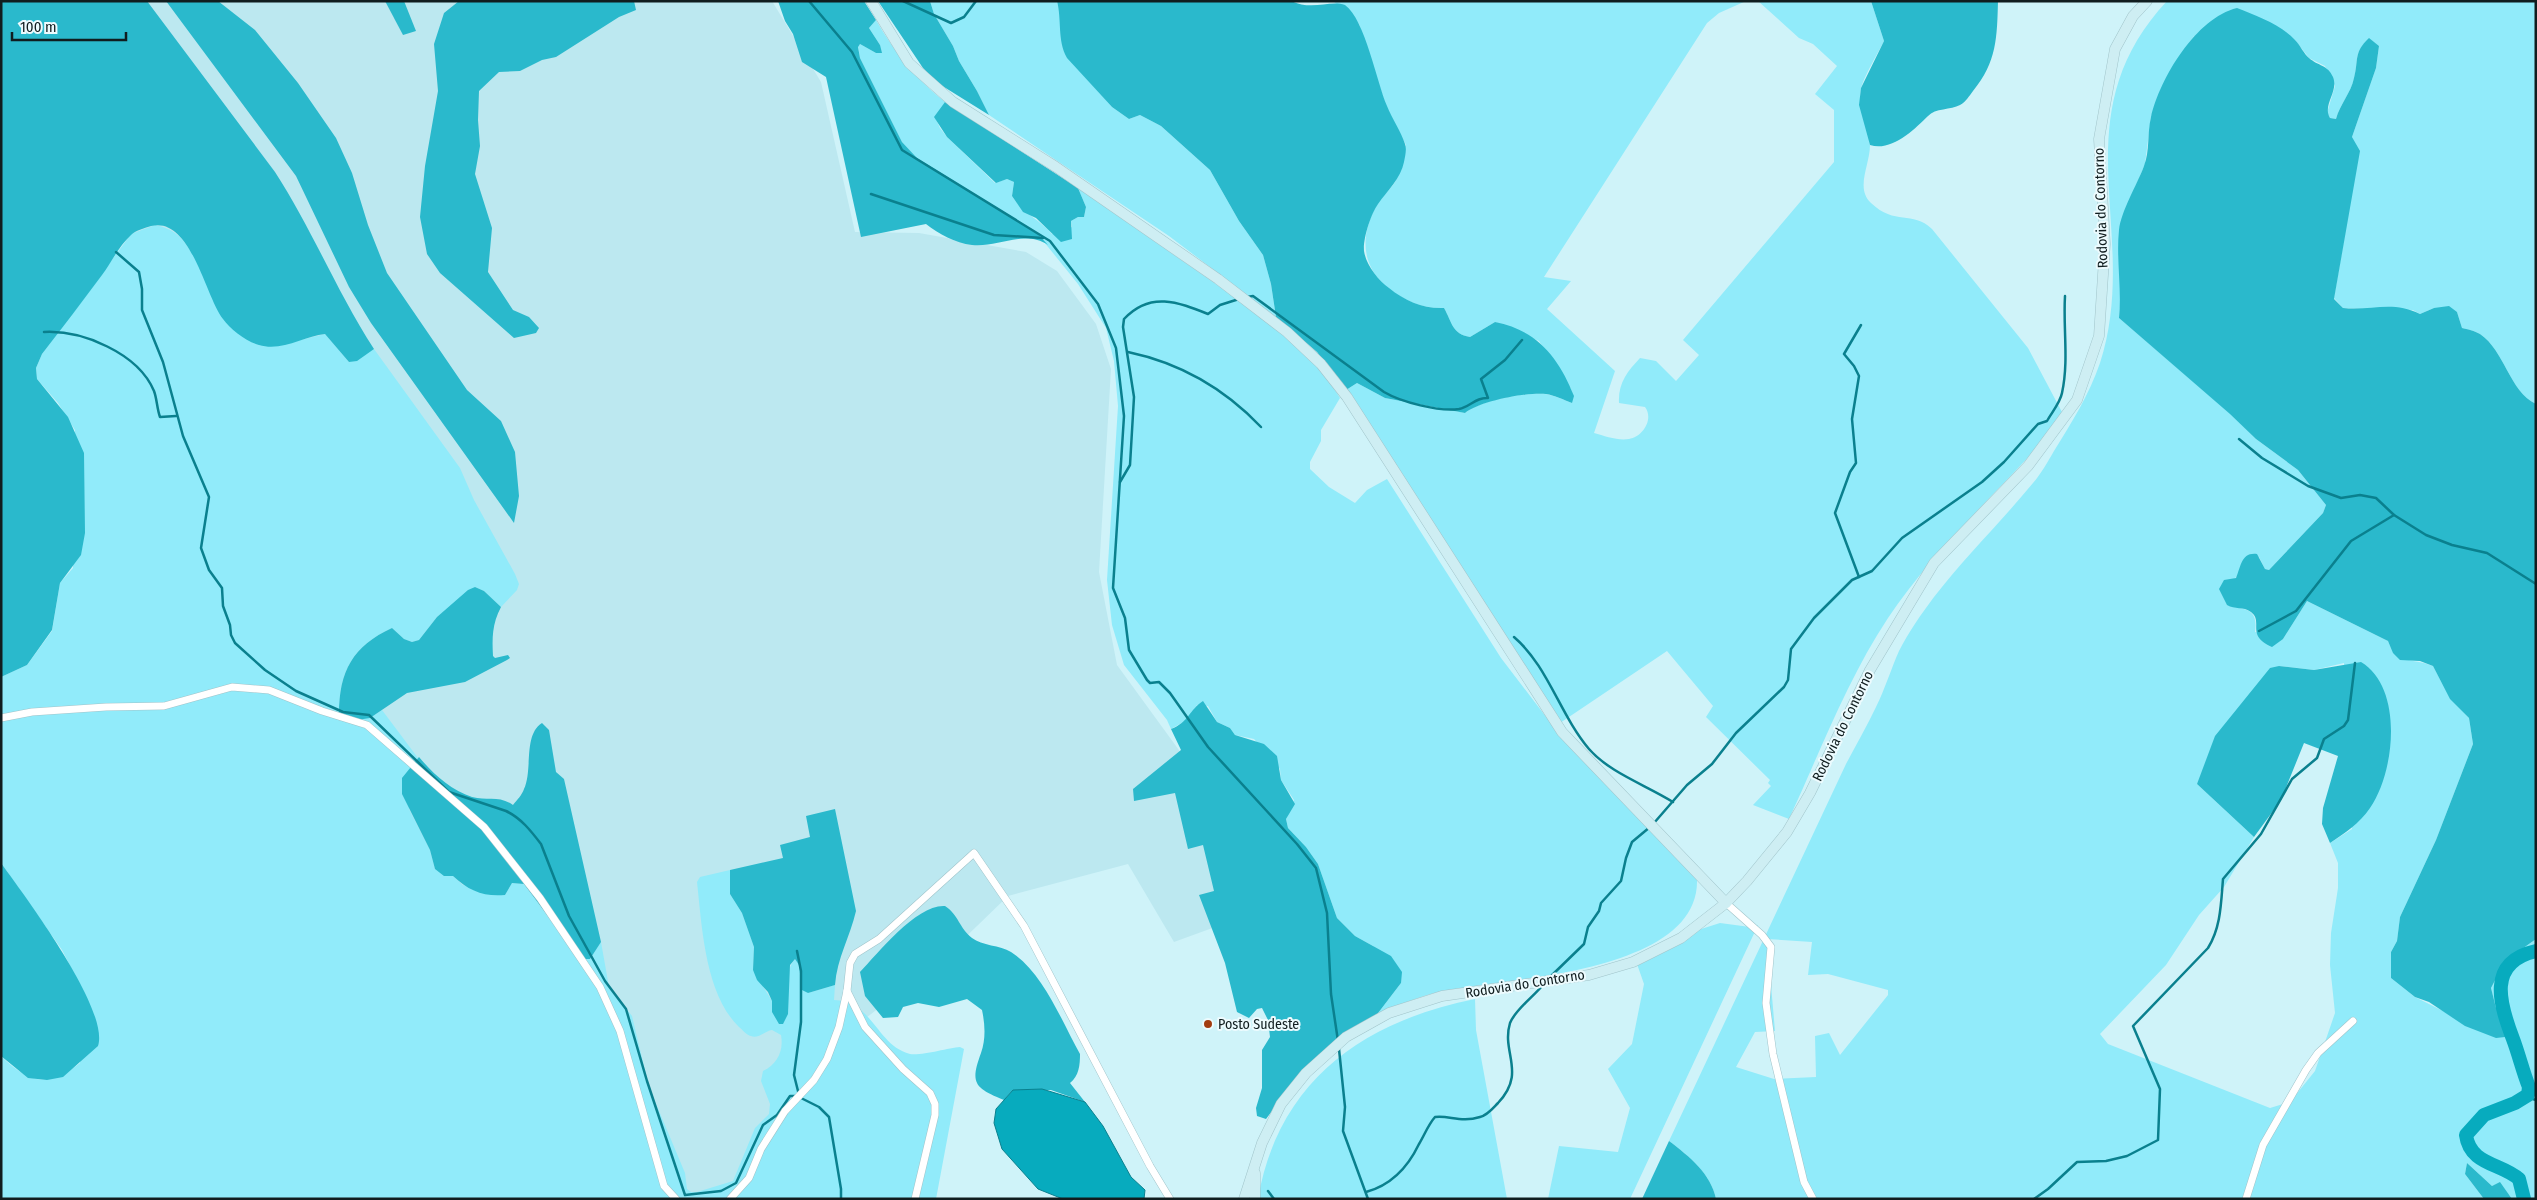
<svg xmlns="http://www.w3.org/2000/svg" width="2537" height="1200" font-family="'Fira Sans Condensed',sans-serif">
	<rect width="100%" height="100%" fill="#cff3f9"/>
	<path fill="#bce8f0" d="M 11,1 L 772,1 L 821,82 L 855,232 L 919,233 L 1026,252 L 1057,271 L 1096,324 L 1111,369 L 1099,572 L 1117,665 L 1200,779 L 1297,897 L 1174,942 L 1128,864 L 1008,896 L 946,956 L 853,1028 L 806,1199 L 587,1199 Z"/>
	<g fill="#91ebfa" fill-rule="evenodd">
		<path d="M 930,1 L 1057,1 L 1077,68 L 1112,107 L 1129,119 L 1140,115 L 1161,126 L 1210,170 L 1239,221 L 1263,255 L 1271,284 L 1276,317 L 1169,236 L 989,115 L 977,91 L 959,61 L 953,46 L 934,14 Z"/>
		<path d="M 1333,1 L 1746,1 L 1719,13 L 1707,23 L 1544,277 L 1571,281 L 1547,309 L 1615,371 L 1594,433 C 1605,436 1618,441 1629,439 C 1643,437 1654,419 1645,407 L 1619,403 C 1618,383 1627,372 1640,358 L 1656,361 L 1676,381 L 1699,355 L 1683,340 L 1834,162 L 1834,110 L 1815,94 L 1837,66 L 1813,44 L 1799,38 L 1758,1 L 1871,1 L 1884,41 C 1878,53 1863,78 1861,89 C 1857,110 1869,126 1870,145 C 1870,165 1855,188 1871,203 C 1895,226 1912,210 1932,229 L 2028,348 L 2063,414 L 2046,438 C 1995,494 1930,555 1888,618 C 1847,680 1820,752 1789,819 L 1753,805 L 1771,786 L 1768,783 L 1770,780 L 1706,717 L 1713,706 L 1667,651 L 1560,723 L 1346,390 L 1357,383 L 1385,398 L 1465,413 C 1481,400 1525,392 1545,394 C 1554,395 1564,400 1572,403 L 1571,389 L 1539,341 L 1495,322 L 1470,337 C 1452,334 1452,322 1444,308 C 1424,309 1404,301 1388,288 C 1361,266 1360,236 1376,206 C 1381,197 1390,190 1395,182 C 1401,172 1403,156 1406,145 L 1386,106 L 1359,24 Z"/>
		<path d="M 2167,1 L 2536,1 L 2536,404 C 2509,391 2505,351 2480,334 C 2475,331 2467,329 2462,328 L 2457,312 L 2434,308 L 2420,314 L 2413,310 L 2343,308 L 2334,298 L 2344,239 L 2355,145 L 2352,137 L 2376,68 L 2379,46 L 2369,39 C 2353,53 2359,60 2354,79 C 2351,93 2340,104 2336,119 L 2330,118 L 2327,113 L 2335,86 L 2325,66 L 2309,58 L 2295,40 L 2194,36 L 2166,79 L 2151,117 L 2145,164 L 2130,200 L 2119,318 L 2231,414 L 2256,439 L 2298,470 L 2326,505 L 2323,513 L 2269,570 L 2265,569 L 2259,557 L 2234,579 L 2239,608 C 2254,610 2257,618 2255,632 L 2283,639 L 2307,601 L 2388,641 C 2399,665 2413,658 2433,666 L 2450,698 L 2469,718 L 2473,744 L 2436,840 L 2400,917 L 2397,941 L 2391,952 L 2391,978 L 2415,997 L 2445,1012 L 2514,1035 L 2496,1009 L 2491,988 L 2505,961 L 2536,939 L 2536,1199 L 2512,1199 L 2500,1183 L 2492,1186 L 2467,1163 L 2465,1174 L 2484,1199 L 1716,1199 C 1712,1175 1688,1155 1669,1141 L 1846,764 C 1856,745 1867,726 1876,707 C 1885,689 1891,669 1899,651 C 1908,633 1922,613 1934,597 C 1965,557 2001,522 2033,483 C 2041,474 2048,461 2054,451 C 2072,422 2089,395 2100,363 C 2142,233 2058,118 2167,1 ZM 2344,663 L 2352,829 L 2330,843 L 2338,863 L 2338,888 L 2331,933 L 2330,965 L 2335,1013 L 2315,1071 L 2290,1102 L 2270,1108 L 2108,1044 L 2100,1034 L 2166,965 L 2199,915 L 2224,887 L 2254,837 L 2197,784 L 2279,666 L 2314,670 ZM 1767,939 L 1812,942 L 1808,975 L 1828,974 L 1888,990 L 1888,995 L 1840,1055 L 1829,1033 L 1815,1036 L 1816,1077 L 1774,1079 L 1736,1067 L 1755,1032 L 1775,1031 Z"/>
		<path d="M 876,20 C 895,53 917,81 948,104 L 945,103 L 935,117 L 940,128 L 947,137 L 995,183 L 1007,179 L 1014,182 L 1012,196 C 1022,213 1039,219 1052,234 L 1072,227 L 1071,221 L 1078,217 L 1084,217 L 1086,207 L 1078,188 L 1282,330 L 1323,371 L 1340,398 L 1321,430 L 1321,441 L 1310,462 L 1310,469 L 1329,487 L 1355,503 L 1367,490 L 1387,479 L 1501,658 L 1553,726 L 1697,879 C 1700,975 1500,978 1435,993 C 1414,998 1394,1007 1375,1017 L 1401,983 L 1373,946 L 1355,936 L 1337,918 L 1318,864 L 1306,847 L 1288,828 L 1286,819 L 1294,800 L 1281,780 L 1280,769 L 1254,739 L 1235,735 L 1230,728 L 1217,722 L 1208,706 L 1197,705 L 1187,720 L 1171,729 L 1167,720 L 1124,665 L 1112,625 L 1107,580 L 1118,406 L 1114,361 L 1106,328 L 1078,284 L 1036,232 L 917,158 L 902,142 L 860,58 L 858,46 L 860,44 L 876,53 L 880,45 L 869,28 Z"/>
		<path d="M 155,225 C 173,229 180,235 190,250 L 300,340 L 325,334 L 349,362 L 374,349 L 460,468 L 474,500 L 515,574 L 519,584 L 517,590 L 501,607 L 484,591 L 475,587 L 437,617 L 419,640 L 412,642 L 404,639 L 392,628 C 353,646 339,671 339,714 L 370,718 L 382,710 L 418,758 L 409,809 L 430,850 L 435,869 L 453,876 L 463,885 L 505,895 L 512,883 L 524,884 L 581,962 L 582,958 L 590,959 L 601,942 L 609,987 L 632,1016 L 649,1087 L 685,1173 L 687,1189 L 691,1192 L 697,1192 L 733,1181 L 755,1128 L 769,1114 L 770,1104 L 761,1081 L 763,1071 C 777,1064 784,1051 781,1035 L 772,1030 C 765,1031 758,1039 751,1036 C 746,1035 743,1030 739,1027 C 705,994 702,927 697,882 L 700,877 L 730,870 L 730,894 L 742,913 L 754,947 L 753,970 L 772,1001 L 772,1012 L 788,1014 C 789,996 783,973 795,959 L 799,965 L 803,990 L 808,993 L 835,985 L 834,1000 C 874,1002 876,1045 910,1054 C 921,1056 948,1048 960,1047 L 964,1049 L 936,1199 L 1,1199 L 1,1056 C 30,1084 48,1088 80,1063 L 83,991 L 62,950 L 1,863 L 1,677 L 27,665 L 52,631 L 60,583 L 73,568 L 75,430 L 58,403 L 37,379 L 36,368 L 42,354 L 131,234 Z"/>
		<path d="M 1720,923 L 1750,927 L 1758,925 L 1630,1199 L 1548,1199 L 1559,1146 L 1618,1152 L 1630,1108 L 1608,1069 L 1632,1044 L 1644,984 L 1637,964 L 1698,930 Z"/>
		<path d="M 1475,999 L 1476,1030 L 1507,1199 L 1258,1199 C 1278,1081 1364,1021 1475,999 Z"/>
	</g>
	<g fill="#2ab9cc">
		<path d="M 1,1 L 147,1 L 275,172 C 312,229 337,292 374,349 L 357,361 L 349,362 L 325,334 C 304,336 282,352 259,345 C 247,342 230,329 223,319 C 205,296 191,216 151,226 C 145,228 136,230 131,235 C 119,246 111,263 102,275 C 82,302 62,328 42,354 L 36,368 L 37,379 L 68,417 L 84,453 L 85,533 L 81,555 L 60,583 L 52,630 L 27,665 L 1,677 Z"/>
		<path d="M 166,1 L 218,1 L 255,30 L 298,83 L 336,138 L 352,173 L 368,225 L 387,273 L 467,390 L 501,421 L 515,452 L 519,496 L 514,523 L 371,323 L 349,287 L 296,176 Z"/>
		<path d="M 385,1 L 404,1 L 416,31 L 403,35 Z"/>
		<path d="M 459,1 L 634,1 L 636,10 L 619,17 L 556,57 L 542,60 L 520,71 L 499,72 L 479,91 L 478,120 L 480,146 L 475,174 L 492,228 L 488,272 L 513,310 L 529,317 L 539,328 L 536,333 L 514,338 L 440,273 L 427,254 L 420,217 L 425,166 L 438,91 L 434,44 L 444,13 Z"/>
		<path d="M 778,1 L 864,1 L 876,20 L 869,28 L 880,45 L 882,53 L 876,53 L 860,44 L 858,47 L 860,58 L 902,142 L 917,158 L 1036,232 L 1048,245 C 1025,229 997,248 972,245 C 955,243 939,234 926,224 L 861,237 L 826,77 L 802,62 L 793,34 L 785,21 Z"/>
		<path d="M 878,1 L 930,1 L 934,14 L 953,46 L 959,61 L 977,91 L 989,115 L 936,82 L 923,68 Z"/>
		<path d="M 1057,1 L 1291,1 C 1312,11 1329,0 1345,5 C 1365,19 1377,83 1387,106 C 1392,119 1401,131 1405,144 C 1407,149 1405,157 1404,162 C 1401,178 1387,191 1378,204 C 1371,214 1363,238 1364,251 C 1366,265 1378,280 1389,288 C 1405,301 1424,309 1444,308 C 1452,322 1452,334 1470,337 L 1495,322 C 1537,330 1559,358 1574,396 L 1572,403 C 1564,400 1554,395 1546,394 C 1526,392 1480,401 1465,413 L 1385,398 L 1357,383 L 1346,390 L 1317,352 L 1276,317 L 1271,284 L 1263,255 L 1239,221 L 1210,170 L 1161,126 L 1140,115 L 1129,119 L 1112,107 L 1067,58 C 1057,40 1062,20 1057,1 Z"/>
		<path d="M 1871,1 L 1998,1 C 1997,37 1997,62 1973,91 C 1969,96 1966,102 1960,105 C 1951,110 1935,108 1928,116 C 1914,130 1891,152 1870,145 L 1859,105 L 1861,88 L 1884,41 Z"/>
		<path d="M 2237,8 C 2257,16 2280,24 2295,40 C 2300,45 2304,54 2309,58 C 2318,66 2328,65 2333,77 C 2339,92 2322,105 2330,118 L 2336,119 C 2340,104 2351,93 2354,78 C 2359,60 2353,53 2369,38 L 2379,46 L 2376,68 L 2352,137 L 2360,151 L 2334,299 L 2343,308 C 2372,311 2392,300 2420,314 L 2434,308 L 2449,306 L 2457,312 L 2462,328 C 2467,329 2475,331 2480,334 C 2505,351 2509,391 2536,404 L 2536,939 L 2505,961 L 2491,988 L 2496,1008 L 2507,1010 L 2504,1019 L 2514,1036 L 2496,1038 L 2465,1026 L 2429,1002 L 2415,997 L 2391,978 L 2391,952 L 2397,941 L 2400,917 L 2436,840 L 2473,744 L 2469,718 L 2450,699 L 2433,666 L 2420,661 L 2400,660 L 2393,653 L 2388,641 L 2307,601 L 2283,639 L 2272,647 C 2245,635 2264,622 2251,612 C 2243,606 2235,610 2227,605 L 2219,589 L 2224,580 L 2236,578 C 2241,567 2241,552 2257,554 L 2265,569 L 2269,570 L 2323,513 L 2326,505 L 2298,470 L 2256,439 L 2230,414 L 2119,318 C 2122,289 2116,259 2119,230 C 2121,211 2137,185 2144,166 C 2150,150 2147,134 2151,117 C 2160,78 2196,18 2237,8 Z"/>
		<path d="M 945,102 L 1078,188 L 1086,207 L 1084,217 L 1078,217 L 1071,221 L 1072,239 L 1061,242 L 1036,218 L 1023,212 L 1012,196 L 1014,182 L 1007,179 L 996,183 L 947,137 L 934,117 Z"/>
		<path d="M 475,587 L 484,591 L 501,607 C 492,624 492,638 493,656 L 495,658 L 508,655 L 510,658 L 507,660 L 465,682 L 407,693 L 370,718 L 350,721 L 339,714 C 339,671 353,646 392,628 L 404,639 L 412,642 L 419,640 L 437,617 L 468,590 Z"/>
		<path d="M 2361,662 C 2404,688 2395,772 2370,808 C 2359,824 2345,833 2330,843 L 2322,824 L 2323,808 L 2338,756 L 2304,743 L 2281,800 L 2254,837 L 2197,784 L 2215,736 L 2270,668 L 2279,666 L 2314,670 Z"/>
		<path d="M 1203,701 L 1217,722 L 1230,728 L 1235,735 L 1264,744 L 1277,756 L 1281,780 L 1295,804 L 1286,819 L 1288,828 L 1306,847 L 1318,864 L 1337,918 L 1355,936 L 1391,956 L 1402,972 L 1401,983 L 1375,1017 L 1291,1086 L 1266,1119 L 1257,1116 L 1256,1108 L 1262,1088 L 1262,1050 L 1270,1037 L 1268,1020 L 1262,1008 L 1257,1009 L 1249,1018 L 1237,1012 L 1225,963 L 1199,895 L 1214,891 L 1203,845 L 1188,849 L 1175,793 L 1134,801 L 1133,789 L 1181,750 L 1171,729 C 1189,722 1189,710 1203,701 Z"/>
		<path d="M 542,723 L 549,730 L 556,772 L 564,779 L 601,942 L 590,959 L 582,959 L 582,962 L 524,884 L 512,883 L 505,895 C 484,897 469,891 453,876 L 444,876 L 435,869 L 430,850 L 402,794 L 402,778 L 419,757 C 433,774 451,790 472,797 C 487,801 499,795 513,805 C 517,800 522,795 524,789 C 533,770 523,735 542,723 Z"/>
		<path d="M 835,809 L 856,911 C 850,937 837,958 835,985 L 808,993 L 802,990 L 799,965 L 795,959 L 790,965 L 788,1014 L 783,1024 L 779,1024 L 772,1012 L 772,1001 L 768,992 L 757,980 L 753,970 L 754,947 L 742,913 L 730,894 L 730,870 L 783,858 L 780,845 L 810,837 L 806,816 Z"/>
		<path d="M 1,863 C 24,895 110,1009 98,1046 L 63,1077 L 47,1080 L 28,1078 L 1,1056 Z"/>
		<path d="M 945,906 C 959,915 959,928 972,938 C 982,946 1000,945 1011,952 C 1043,972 1062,1022 1080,1054 C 1080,1065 1079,1076 1070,1083 L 1085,1102 L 1051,1090 L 1013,1090 L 1004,1100 C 974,1088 970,1083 981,1053 C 986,1039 985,1024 982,1010 L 967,999 L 939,1007 L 918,1003 L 903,1007 L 898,1017 L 883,1018 L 865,996 L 860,972 C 878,953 917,904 945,906 Z"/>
		<path d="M 1669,1141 C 1689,1156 1711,1174 1716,1199 L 1642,1199 Z"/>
		<path d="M 2467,1163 L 2492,1186 L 2500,1182 L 2512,1199 L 2484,1199 L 2465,1174 Z"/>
	</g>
	<path fill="#07abbe" stroke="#0a808e" d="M 1042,1089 L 1085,1102 L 1103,1126 L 1131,1177 L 1145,1190 L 1144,1199 L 1063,1199 L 1038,1189 L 1002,1149 L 994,1123 L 996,1109 L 1013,1090 Z"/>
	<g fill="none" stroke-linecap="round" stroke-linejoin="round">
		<g stroke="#0a808e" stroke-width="2.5">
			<path d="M 809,1 L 852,52 L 902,150 L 1050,241 L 1098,304 L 1116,348 L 1124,416 L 1113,588 L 1125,618 L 1129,650 L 1147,680 L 1150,683 L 1159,682 L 1170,693 L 1208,747 L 1297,844 L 1316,868 L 1327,913 L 1331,994 L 1338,1041"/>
			<path d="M 903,1 L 951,23 L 964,17 L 976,1"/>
			<path d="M 871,194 L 994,235 L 1043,238"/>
			<path d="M 116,252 L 139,272 L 142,289 L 142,310 L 163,362 L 183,436 L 209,497 L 201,548 L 209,570 L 222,588 L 223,606 L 230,625 L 231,635 L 235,643 L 265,670 L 296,691 L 343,712 L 369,715 L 449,792 L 506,811 C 521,818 531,831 541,844 L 569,916 L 605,981 L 626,1009 L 647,1081 L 685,1195 L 721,1191 L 736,1183 L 763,1125 L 777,1115 L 790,1096 L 795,1096"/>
			<path d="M 1247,297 L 1253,296 L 1384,392 C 1401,402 1439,412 1459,409 C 1470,407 1476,397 1488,398 L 1481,379 L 1505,360 L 1522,340"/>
			<path d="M 44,332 C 82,330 138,353 154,391 C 157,399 157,409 160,417 L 176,416"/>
			<path d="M 1128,352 C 1180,363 1225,389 1261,427"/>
			<path d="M 2239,439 L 2262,458 L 2308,486 L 2341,498 L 2360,495 L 2376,498 L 2394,515 L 2426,535 L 2452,545 L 2487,553 L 2536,584"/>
			<path d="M 1120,482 L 1130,465 L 1134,397 L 1123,327 L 1124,319 C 1150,291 1178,302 1208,314 L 1220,305 L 1239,299"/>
			<path d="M 1859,577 L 1835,513 L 1850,472 L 1856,463 L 1852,419 L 1859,376 L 1854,366 L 1844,354 L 1861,325"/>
			<path d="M 2259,631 L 2296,611 L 2351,541 L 2394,515"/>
			<path d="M 1514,637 C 1548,666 1560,715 1589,749 C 1610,773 1646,785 1673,802"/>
			<path d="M 1654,823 L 1687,785 L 1712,764 L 1736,733 L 1784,687 L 1788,680 L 1791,649 L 1814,618 L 1852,580 L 1872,571 L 1902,538 L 1982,482 L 2004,462 L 2038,424 L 2047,421 C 2052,412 2060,403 2062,393 C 2069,361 2063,328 2065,296"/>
			<path d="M 797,951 L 801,971 L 801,1022 L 794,1075 L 799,1095"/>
			<path d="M 1549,978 L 1584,944 L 1588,927 L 1599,911 L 1601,903 L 1621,881 L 1626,858 L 1632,842 L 1650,827"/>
			<path d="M 1339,1049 L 1345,1107 L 1343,1131 L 1368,1199"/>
			<path d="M 2526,1097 L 2536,1100"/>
			<path d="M 801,1098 L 819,1107 L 829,1117 L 841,1189 L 841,1199"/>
			<path d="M 1268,1191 L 1274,1199"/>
			<path d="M 1366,1192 C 1392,1185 1408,1167 1419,1144 C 1425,1134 1428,1125 1435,1117 C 1449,1115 1461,1123 1480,1117 C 1488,1115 1493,1108 1498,1103 C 1527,1072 1501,1053 1510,1023 C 1515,1010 1533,997 1542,986"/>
			<path d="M 2034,1199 L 2048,1189 L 2077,1162 L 2106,1161 L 2127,1156 L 2158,1140 L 2160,1089 L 2133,1026 L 2208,948 C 2221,927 2221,903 2223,879 L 2261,834 L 2292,779 L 2317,758 L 2324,739 L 2344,726 L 2348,720 L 2355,663"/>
		</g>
		<path stroke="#07abbe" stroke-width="14" d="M 2524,1199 L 2519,1179 C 2501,1163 2470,1165 2466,1135 L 2484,1115 L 2515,1103 L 2528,1095 L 2529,1087 C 2523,1072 2519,1055 2513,1039 C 2500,1005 2486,962 2536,951"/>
		<defs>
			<g id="street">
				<path d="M 1,718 L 32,712 L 106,707 L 164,706 L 232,687 L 269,690 L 322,711 L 367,725 L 484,827 L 540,898 L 600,987 L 620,1031 L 664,1186 L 676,1199"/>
				<path d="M 1726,903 L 1762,935 L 1771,947 L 1766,1003 L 1773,1054 L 1804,1182 L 1813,1199"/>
				<path d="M 847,991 L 865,1027 L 903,1069 L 930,1093 L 935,1104 L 935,1115 L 915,1199"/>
				<path d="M 730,1199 L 749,1178 L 761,1149 L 785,1111 L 814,1080 L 827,1059 L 839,1027 L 847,991 L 850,963 L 855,954 L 879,939 L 974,853 L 1024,926 L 1150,1166 L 1170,1199"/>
				<path d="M 2246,1199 L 2263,1145 L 2306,1070 L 2318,1053 L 2353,1021"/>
			</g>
			<g id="secondary">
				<path d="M 871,1 L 909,63 L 953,102 L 1056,167 L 1218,279 L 1287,332 L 1321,364 L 1347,397 L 1562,732 L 1726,903"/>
				<path d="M 1255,1173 L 1255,1199"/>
				<path d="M 1244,1199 L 1262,1143 L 1281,1104 L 1306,1073 L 1346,1037 L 1389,1013 L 1442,996 L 1589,975 L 1633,962 L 1681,938 L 1726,903 L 1747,881 L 1787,832 L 1810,793 L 1870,670 L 1934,563 L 2028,466 L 2077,400 L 2099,336 L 2105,244 L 2099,139 L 2115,49 L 2133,16 L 2147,1"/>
			</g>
		</defs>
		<use href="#street" stroke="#a1c4ca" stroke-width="8"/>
		<use href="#secondary" stroke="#a1c4ca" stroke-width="11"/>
		<use href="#street" stroke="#fff" stroke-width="7"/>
		<use href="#secondary" stroke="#ceeef3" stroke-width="10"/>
	</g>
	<circle fill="#a23d11" stroke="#edfbfe" stroke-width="2" cx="1208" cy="1024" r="5"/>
	<g text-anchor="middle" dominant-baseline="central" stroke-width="4" stroke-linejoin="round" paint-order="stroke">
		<g font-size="14" fill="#101d1f" stroke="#edfbfe">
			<text transform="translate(2101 208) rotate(-92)">Rodovia do Contorno</text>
			<text transform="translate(1843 726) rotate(-64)">Rodovia do Contorno</text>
			<text transform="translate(1525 984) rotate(-9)">Rodovia do Contorno</text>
		</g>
		<g font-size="14" fill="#101d1f" stroke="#edfbfe" text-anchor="start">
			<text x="1218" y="1024">Posto Sudeste</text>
		</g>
	</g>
	<rect width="2537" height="1200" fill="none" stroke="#101d1f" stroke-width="5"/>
	<path d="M12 32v8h114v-8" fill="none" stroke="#101d1f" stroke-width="2.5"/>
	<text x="20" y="32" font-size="15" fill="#101d1f" stroke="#edfbfe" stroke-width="4" paint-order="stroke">100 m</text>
</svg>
